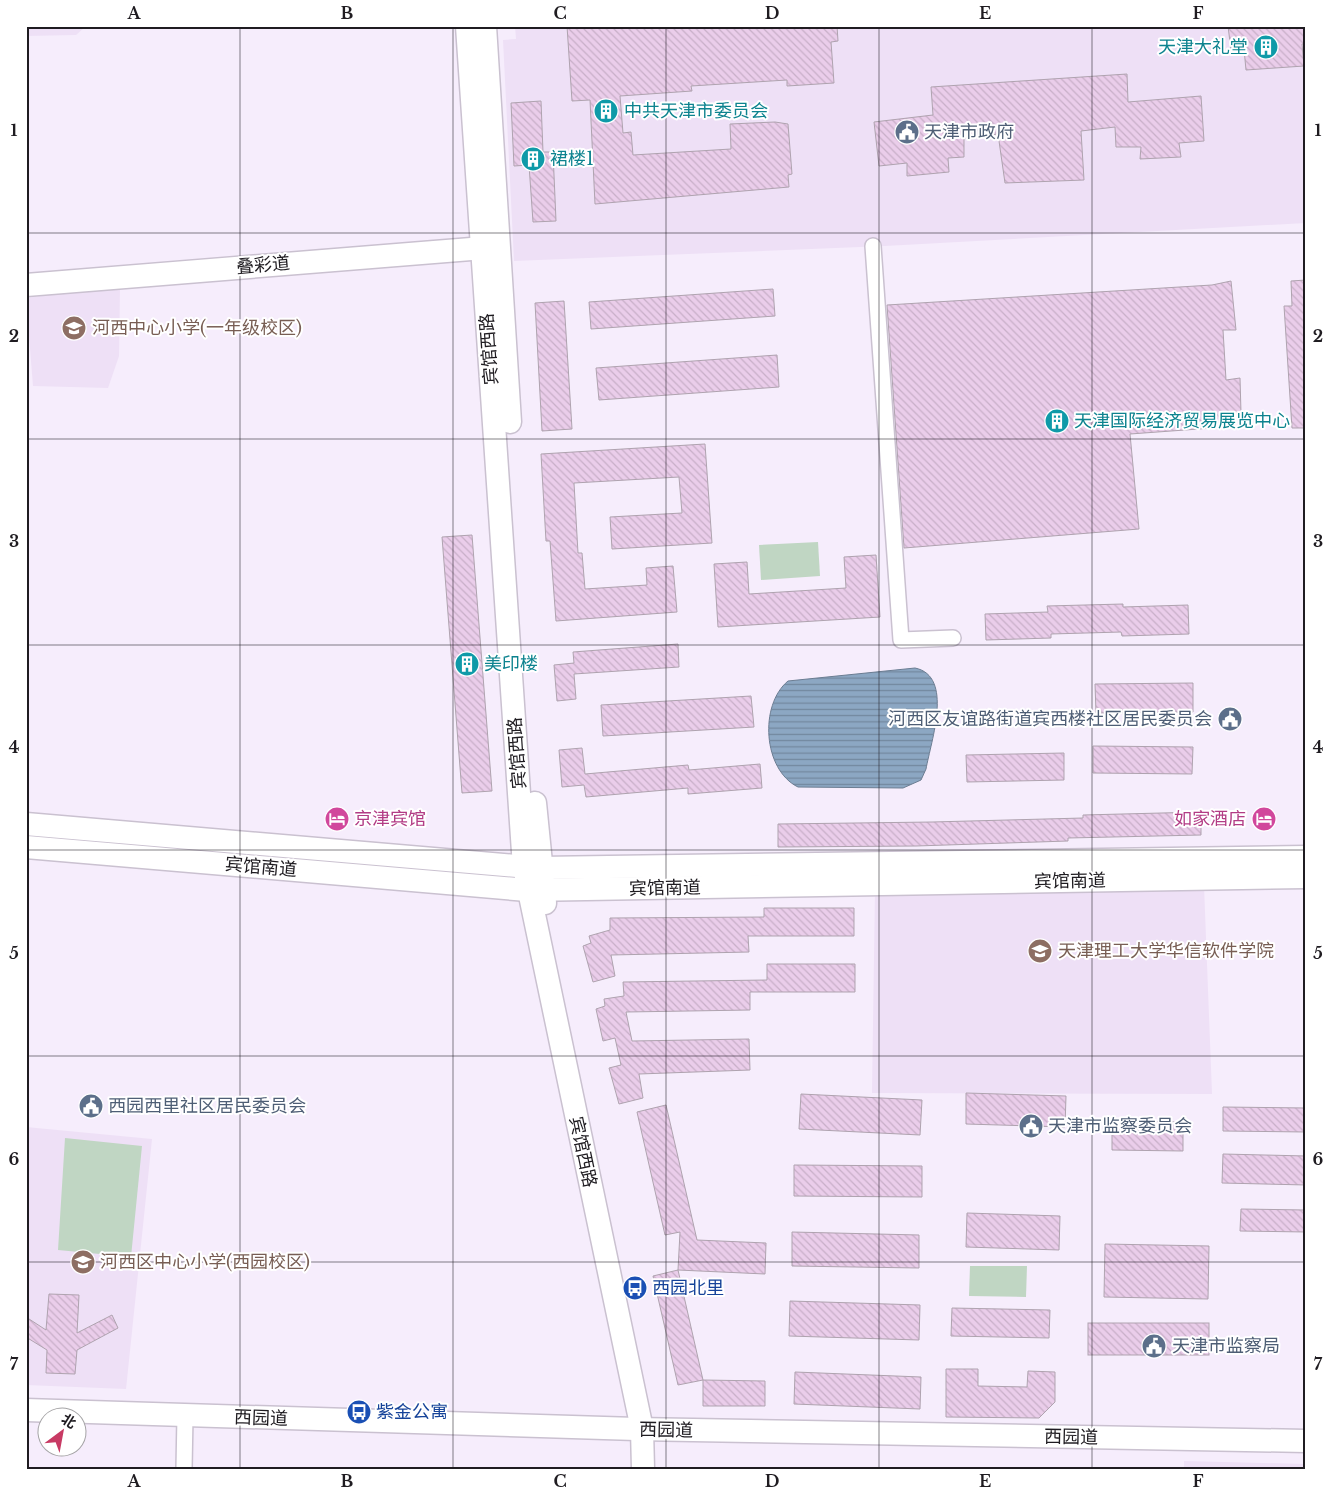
<svg xmlns="http://www.w3.org/2000/svg" width="1332" height="1495" font-family="'Libre Baskerville','Noto Sans SC',serif">
	<defs>
		<pattern id="water-rules" width="6" height="5" patternUnits="userSpaceOnUse" patternTransform="scale(1.25)"><rect width="6" height="5" fill="#8ca7c3"/><path d="M0 2.5h6" fill="none" stroke="#72879e"/></pattern>
		<pattern id="building-back-hatch" width="6" height="6" patternUnits="userSpaceOnUse" patternTransform="scale(1.25)"><rect width="6" height="6" fill="#eacdea"/><path d="M-1 5l2 2M0 0l6 6M5-1l2 2" fill="none" stroke="#c8afc8"/></pattern>
	</defs>
	<rect width="100%" height="100%" fill="#f6edfc"/>
	<g fill="#eee0f6">
		<path d="M 26,26 L 86,26 L 76,35 L 26,36 Z"/>
		<path d="M 515,26 L 1306,26 L 1306,223 L 885,246 L 514,261 L 503,40 L 516,39 Z"/>
		<path d="M 120,286 L 119,356 L 108,388 L 33,386 L 26,298 Z"/>
		<path d="M 1204,886 L 1212,1094 L 872,1093 L 875,891 Z"/>
		<path d="M 26,1127 L 152,1139 L 126,1389 L 26,1385 Z"/>
		<path d="M 1184,1461 L 1306,1464 L 1306,1469 L 1184,1469 Z"/>
	</g>
	<g fill="#c0d6c3">
		<path d="M 818,542 L 820,576 L 761,580 L 759,545 Z"/>
		<path d="M 65,1138 L 142,1146 L 131,1257 L 58,1250 Z"/>
		<path d="M 970,1266 L 1027,1266 L 1026,1297 L 969,1296 Z"/>
	</g>
	<path fill="url(#water-rules)" stroke="#6b7d92" d="M 915,668 C 954,676 931,741 926,769 L 921,780 L 903,788 L 798,787 C 763,770 759,705 788,681 Z"/>
	<g fill="url(#building-back-hatch)" stroke="#afa3af">
		<path d="M 567,26 L 837,26 L 838,41 L 831,42 L 834,83 L 787,86 L 787,80 L 691,86 L 692,91 L 620,96 L 623,133 L 631,132 L 633,155 L 731,149 L 730,124 L 775,122 L 788,124 L 792,174 L 788,175 L 789,187 L 595,204 L 590,100 L 572,101 Z"/>
		<path d="M 1228,26 L 1306,26 L 1306,44 L 1302,44 L 1304,66 L 1246,70 L 1244,49 L 1231,50 Z"/>
		<path d="M 1127,74 L 1128,102 L 1201,96 L 1204,141 L 1179,143 L 1181,157 L 1140,159 L 1141,147 L 1116,147 L 1115,127 L 1081,131 L 1084,180 L 1005,183 L 998,134 L 964,138 L 964,157 L 948,158 L 949,172 L 907,176 L 907,163 L 879,166 L 874,122 L 933,115 L 931,87 Z"/>
		<path d="M 541,101 L 543,152 L 553,152 L 556,221 L 533,222 L 529,165 L 514,166 L 511,103 Z"/>
		<path d="M 1306,280 L 1306,428 L 1292,428 L 1284,306 L 1292,306 L 1291,281 Z"/>
		<path d="M 1231,281 L 1236,330 L 1223,330 L 1226,380 L 1240,378 L 1241,413 L 1225,415 L 1226,427 L 1130,434 L 1139,529 L 904,548 L 887,305 L 1212,285 Z"/>
		<path d="M 773,289 L 775,316 L 591,329 L 589,302 Z"/>
		<path d="M 564,301 L 572,429 L 542,431 L 535,303 Z"/>
		<path d="M 777,355 L 779,387 L 599,400 L 596,368 Z"/>
		<path d="M 705,444 L 712,543 L 612,549 L 610,517 L 682,513 L 679,477 L 574,483 L 578,553 L 582,553 L 585,589 L 647,585 L 646,568 L 673,566 L 677,612 L 556,621 L 550,541 L 546,541 L 541,454 Z"/>
		<path d="M 472,535 L 492,791 L 462,793 L 442,537 Z"/>
		<path d="M 876,555 L 880,617 L 718,627 L 714,564 L 747,562 L 749,594 L 846,588 L 844,557 Z"/>
		<path d="M 1123,604 L 1123,607 L 1188,605 L 1189,634 L 1122,636 L 1121,632 L 1051,634 L 1051,638 L 986,640 L 985,614 L 1048,612 L 1047,606 Z"/>
		<path d="M 678,644 L 679,667 L 574,674 L 576,699 L 557,701 L 554,665 L 574,663 L 573,652 Z"/>
		<path d="M 1193,683 L 1193,712 L 1096,713 L 1095,684 Z"/>
		<path d="M 751,696 L 754,727 L 603,736 L 601,705 Z"/>
		<path d="M 1093,746 L 1193,747 L 1192,774 L 1093,773 Z"/>
		<path d="M 582,748 L 585,774 L 688,765 L 689,770 L 760,764 L 762,788 L 688,794 L 688,788 L 586,797 L 584,785 L 562,787 L 559,750 Z"/>
		<path d="M 1064,753 L 1064,780 L 967,782 L 966,755 Z"/>
		<path d="M 1201,812 L 1201,835 L 1068,838 L 1068,841 L 916,846 L 778,847 L 778,824 L 932,822 L 1083,818 L 1083,815 Z"/>
		<path d="M 764,908 L 854,908 L 854,936 L 748,936 L 749,952 L 611,955 L 615,976 L 593,982 L 583,946 L 591,943 L 589,936 L 610,930 L 610,918 L 764,917 Z"/>
		<path d="M 767,964 L 855,964 L 855,992 L 750,992 L 750,1010 L 626,1012 L 632,1041 L 749,1039 L 750,1070 L 639,1074 L 643,1098 L 619,1104 L 609,1068 L 621,1065 L 615,1038 L 603,1041 L 596,1009 L 605,1006 L 604,999 L 624,996 L 623,982 L 767,980 Z"/>
		<path d="M 966,1093 L 1066,1096 L 1065,1127 L 966,1124 Z"/>
		<path d="M 801,1094 L 922,1100 L 920,1135 L 799,1129 Z"/>
		<path d="M 666,1105 L 697,1240 L 766,1243 L 765,1274 L 678,1270 L 680,1232 L 665,1235 L 637,1112 Z"/>
		<path d="M 1223,1107 L 1306,1108 L 1306,1132 L 1223,1131 Z"/>
		<path d="M 1112,1121 L 1183,1122 L 1183,1151 L 1112,1150 Z"/>
		<path d="M 1223,1154 L 1306,1156 L 1306,1185 L 1222,1183 Z"/>
		<path d="M 794,1165 L 922,1166 L 922,1197 L 794,1196 Z"/>
		<path d="M 1241,1209 L 1306,1210 L 1306,1232 L 1240,1231 Z"/>
		<path d="M 967,1213 L 1060,1216 L 1059,1250 L 966,1247 Z"/>
		<path d="M 792,1232 L 919,1235 L 919,1268 L 792,1266 Z"/>
		<path d="M 1105,1244 L 1209,1246 L 1208,1299 L 1104,1297 Z"/>
		<path d="M 678,1270 L 703,1380 L 678,1385 L 653,1276 Z"/>
		<path d="M 49,1294 L 79,1295 L 77,1333 L 112,1315 L 118,1328 L 77,1350 L 75,1374 L 46,1373 L 47,1350 L 26,1337 L 26,1317 L 46,1330 Z"/>
		<path d="M 790,1301 L 920,1305 L 919,1340 L 789,1336 Z"/>
		<path d="M 952,1308 L 1050,1310 L 1049,1338 L 951,1336 Z"/>
		<rect x="1088" y="1323" width="121" height="32"/>
		<path d="M 946,1369 L 978,1369 L 978,1386 L 1027,1387 L 1028,1371 L 1055,1372 L 1055,1402 L 1039,1418 L 946,1417 Z"/>
		<path d="M 795,1372 L 921,1377 L 920,1409 L 794,1404 Z"/>
		<path d="M 703,1380 L 765,1381 L 765,1406 L 703,1406 Z"/>
	</g>
	<g fill="none" stroke-linecap="round" stroke-linejoin="round">
		<defs>
			<g id="street">
				<path d="M 873,246 L 901,640 L 953,638"/>
				<path d="M 184,1469 L 185,1416"/>
			</g>
			<g id="secondary">
				<path d="M 467,26 L 524,867 L 642,1429 L 643,1469"/>
				<path d="M 485,26 L 510,422"/>
				<path d="M 26,285 L 496,247"/>
				<path d="M 535,803 L 545,903"/>
				<path d="M 26,824 L 540,868 L 1306,857"/>
				<path d="M 26,847 L 527,890 L 1306,877"/>
				<path d="M 26,1410 L 636,1429 L 1306,1441"/>
			</g>
		</defs>
		<use href="#street" stroke="#cac1d0" stroke-width="18"/>
		<use href="#secondary" stroke="#cac1d0" stroke-width="25"/>
		<use href="#street" stroke="#fff" stroke-width="15"/>
		<use href="#secondary" stroke="#fff" stroke-width="22"/>
	</g>
	<path fill="none" stroke="#1f1c21" stroke-width="1" stroke-opacity="0.55" d="M 240,26 L 240,1469M 453,26 L 453,1469M 666,26 L 666,1469M 879,26 L 879,1469M 1092,26 L 1092,1469M 26,233 L 1306,233M 26,439 L 1306,439M 26,645 L 1306,645M 26,850 L 1306,850M 26,1056 L 1306,1056M 26,1262 L 1306,1262"/>
	<defs>
		<symbol id="building-disc" viewBox="-11 -11 22 22"><circle r="9.5" fill="#0f9aa8" stroke="#fff"/><path d="M-4-6H4V6H1V3H-1V6H-4ZM-2.5-4.3h1.7v1.8h-1.7ZM.8-4.3h1.7v1.8H.8ZM-2.5-1h1.7V.8h-1.7ZM.8-1h1.7V.8H.8Z" fill="#fff"/></symbol>
		<symbol id="civic-disc" viewBox="-11 -11 22 22"><circle r="9.5" fill="#5c6f8a" stroke="#fff"/><path d="M-.6-6.5H3V-4.5H.6V-3L4-1V1h2V6H-6V1h2V-1L-.6-3ZM-1.2 2.5V6h2.4V2.5Z" fill="#fff"/></symbol>
		<symbol id="school-disc" viewBox="-11 -11 22 22"><circle r="9.5" fill="#8d6e63" stroke="#fff"/><path d="M0-5L7-2L0 1L-7-2ZM-4 1L0 2.5L4 1V4Q0 6-4 4Z" fill="#fff"/></symbol>
		<symbol id="hotel-disc" viewBox="-11 -11 22 22"><circle r="9.5" fill="#d1479c" stroke="#fff"/><path d="M-6-4.5h1.5V1H6V5H4.5V3h-9V5H-6ZM-4 0a1.8 1.8 0 1 1 3.6 0ZM.5 0V-2.5h3Q6-2.5 6 0Z" fill="#fff"/></symbol>
		<symbol id="university-disc" viewBox="-11 -11 22 22"><circle r="9.5" fill="#8d6e63" stroke="#fff"/><path d="M0-5L7-2L0 1L-7-2ZM-4 1L0 2.5L4 1V4Q0 6-4 4Z" fill="#fff"/></symbol>
		<symbol id="bus-disc" viewBox="-11 -11 22 22"><circle r="9.5" fill="#1a4fb4" stroke="#fff"/><path d="M-5-6H5V4H4V6H2V4H-2V6H-4V4H-5ZM-3.5-4V0h7V-4ZM-3.5 1.2v1.5H-2V1.2ZM2 1.2v1.5H3.5V1.2Z" fill="#fff"/></symbol>
	</defs>
	<g fill-rule="evenodd">
		<use href="#building-disc" x="1252" y="33" width="28" height="28"/>
		<use href="#building-disc" x="592" y="97" width="28" height="28"/>
		<use href="#civic-disc" x="893" y="118" width="28" height="28"/>
		<use href="#building-disc" x="519" y="145" width="28" height="28"/>
		<use href="#school-disc" x="60" y="314" width="28" height="28"/>
		<use href="#building-disc" x="1043" y="407" width="28" height="28"/>
		<use href="#building-disc" x="453" y="650" width="28" height="28"/>
		<use href="#civic-disc" x="1216" y="705" width="28" height="28"/>
		<use href="#hotel-disc" x="323" y="805" width="28" height="28"/>
		<use href="#hotel-disc" x="1250" y="805" width="28" height="28"/>
		<use href="#university-disc" x="1026" y="937" width="28" height="28"/>
		<use href="#civic-disc" x="77" y="1092" width="28" height="28"/>
		<use href="#civic-disc" x="1017" y="1112" width="28" height="28"/>
		<use href="#school-disc" x="69" y="1248" width="28" height="28"/>
		<use href="#bus-disc" x="621" y="1274" width="28" height="28"/>
		<use href="#civic-disc" x="1140" y="1332" width="28" height="28"/>
		<use href="#bus-disc" x="345" y="1398" width="28" height="28"/>
	</g>
	<g text-anchor="middle" dominant-baseline="central" stroke-width="4" stroke-linejoin="round" paint-order="stroke">
		<g font-size="18" fill="#0d838f" stroke="#fff" text-anchor="start">
			<text x="1248" y="47" text-anchor="end">天津大礼堂</text>
			<text x="624" y="111">中共天津市委员会</text>
			<text x="550" y="159">裙楼1</text>
			<text x="1074" y="421">天津国际经济贸易展览中心</text>
			<text x="484" y="664">美印楼</text>
		</g>
		<g font-size="18" fill="#4e5e75" stroke="#fff" text-anchor="start">
			<text x="924" y="132">天津市政府</text>
			<text x="1212" y="719" text-anchor="end">河西区友谊路街道宾西楼社区居民委员会</text>
			<text x="108" y="1106">西园西里社区居民委员会</text>
			<text x="1048" y="1126">天津市监察委员会</text>
			<text x="1172" y="1346">天津市监察局</text>
		</g>
		<g font-size="18" fill="#1f1c21" stroke="#fff">
			<text transform="translate(263 265) rotate(-5)">叠彩道</text>
			<text transform="translate(489 349) rotate(-94)">宾馆西路</text>
			<text transform="translate(517 753) rotate(-94)">宾馆西路</text>
			<text transform="translate(261 867) rotate(5)">宾馆南道</text>
			<text transform="translate(1070 881) rotate(-1)">宾馆南道</text>
			<text transform="translate(665 888) rotate(-1)">宾馆南道</text>
			<text transform="translate(583 1152) rotate(78)">宾馆西路</text>
			<text transform="translate(261 1418) rotate(2)">西园道</text>
			<text transform="translate(666 1430) rotate(1)">西园道</text>
			<text transform="translate(1071 1437) rotate(1)">西园道</text>
		</g>
		<g font-size="18" fill="#785e54" stroke="#fff" text-anchor="start">
			<text x="92" y="328">河西中心小学(一年级校区)</text>
			<text x="1058" y="951">天津理工大学华信软件学院</text>
			<text x="100" y="1262">河西区中心小学(西园校区)</text>
		</g>
		<g font-size="18" fill="#b23c85" stroke="#fff" text-anchor="start">
			<text x="354" y="819">京津宾馆</text>
			<text x="1246" y="819" text-anchor="end">如家酒店</text>
		</g>
		<g font-size="18" fill="#164399" stroke="#fff" text-anchor="start">
			<text x="652" y="1288">西园北里</text>
			<text x="376" y="1412">紫金公寓</text>
		</g>
	</g>
	<rect width="1332" height="1495" fill="none" stroke="#ffffff" stroke-width="55"/>
	<g transform="translate(62 1432) rotate(32)"><circle r="24" fill="#ffffff" stroke="#a5a4a6"/>
	<path d="M0-4L9 19L0 12L-9 19Z" fill="#c83a64"/>
	<text y="-8" font-size="14" font-weight="bold" text-anchor="middle" fill="#1f1c21">北</text>
	</g>
	<rect x="28" y="28" width="1276" height="1440" fill="none" stroke="#1f1c21" stroke-width="2"/>
	<g font-size="16" text-anchor="middle" font-weight="bold" fill="#1f1c21">
		<text x="134" y="19">A</text>
		<text x="347" y="19">B</text>
		<text x="560" y="19">C</text>
		<text x="772" y="19">D</text>
		<text x="985" y="19">E</text>
		<text x="1198" y="19">F</text>
		<text x="14" y="136">1</text>
		<text x="1318" y="136">1</text>
		<text x="14" y="342">2</text>
		<text x="1318" y="342">2</text>
		<text x="14" y="547">3</text>
		<text x="1318" y="547">3</text>
		<text x="14" y="753">4</text>
		<text x="1318" y="753">4</text>
		<text x="14" y="959">5</text>
		<text x="1318" y="959">5</text>
		<text x="14" y="1165">6</text>
		<text x="1318" y="1165">6</text>
		<text x="14" y="1370">7</text>
		<text x="1318" y="1370">7</text>
		<text x="134" y="1487">A</text>
		<text x="347" y="1487">B</text>
		<text x="560" y="1487">C</text>
		<text x="772" y="1487">D</text>
		<text x="985" y="1487">E</text>
		<text x="1198" y="1487">F</text>
	</g>
</svg>
